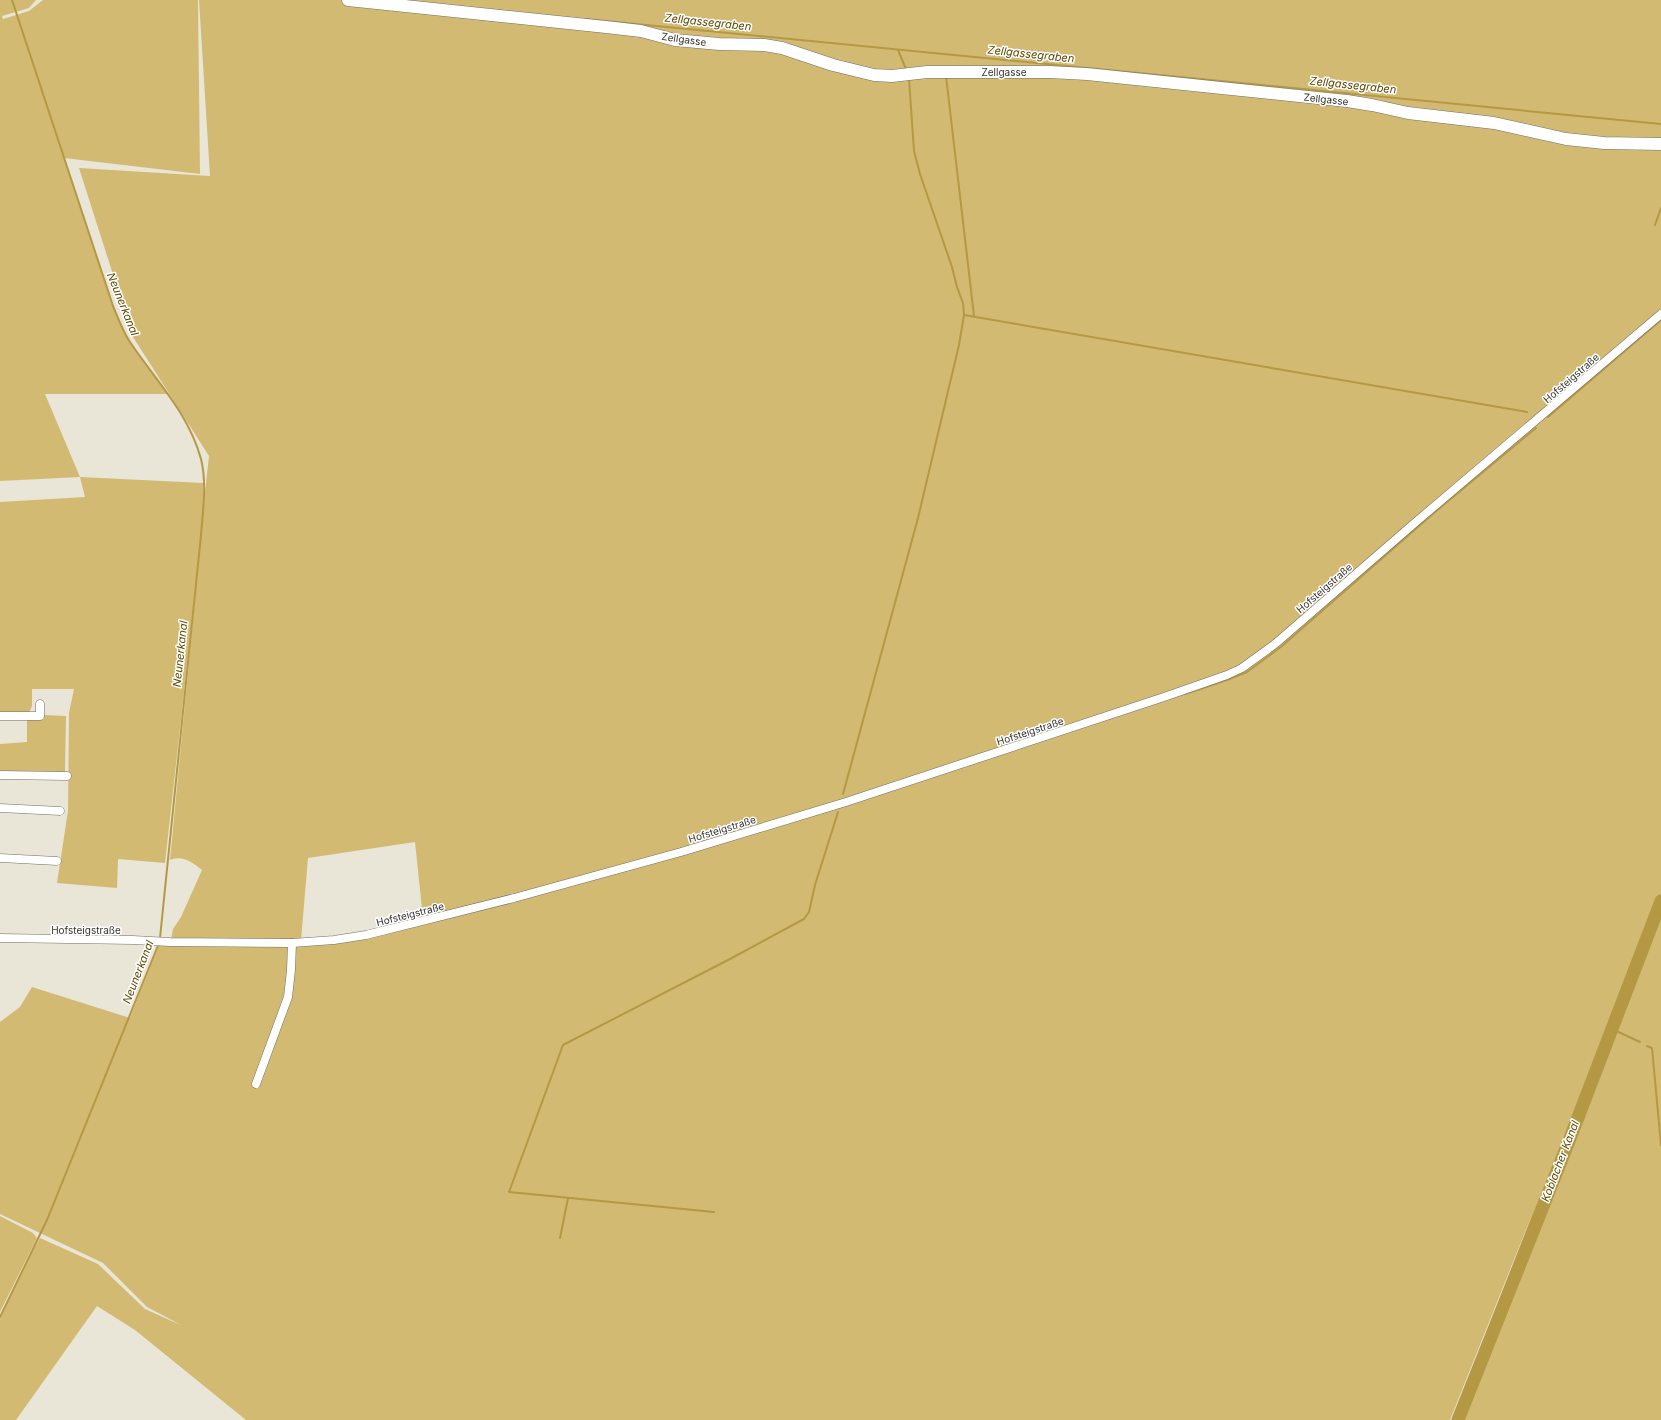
<svg xmlns="http://www.w3.org/2000/svg" width="1661" height="1420" font-family="Inter,sans-serif">
	<rect width="100%" height="100%" fill="#e9e5d7"/>
	<g fill="#d3ba73" fill-rule="evenodd">
		<path d="M 0,0 L 36,0 L 29,8 L 2,16 L 3,19 L 29,11 L 43,0 L 198,0 L 200,174 L 64,158 L 113,306 L 129,341 L 168,394 L 45,394 L 80,477 L 203,483 L 203,511 L 209,456 L 133,337 L 79,168 L 210,176 L 199,0 L 1661,0 L 1661,1420 L 1453,1420 L 1533,1212 L 1450,1420 L 246,1420 L 135,1330 L 97,1306 L 16,1420 L 0,1420 L 0,1319 L 28,1259 L 40,1238 L 98,1264 L 145,1309 L 183,1326 L 147,1307 L 103,1263 L 0,1214 L 0,1022 L 20,1007 L 32,987 L 130,1018 L 159,945 L 171,940 L 173,929 L 181,917 L 202,870 C 192,862 182,855 170,860 L 199,558 L 165,863 L 118,859 L 117,888 L 57,883 L 68,811 L 69,713 L 74,689 L 32,689 L 32,706 L 29,713 L 0,715 L 0,502 L 85,497 L 80,477 L 0,481 ZM 1641,325 L 1641,326 L 1232,681 L 1282,633 L 1314,604 ZM 415,842 L 423,918 L 390,927 L 311,940 L 301,940 L 308,858 Z"/>
		<path d="M 44,715 L 66,716 L 65,772 L 64,773 L 0,773 L 0,744 L 27,742 L 27,720 L 44,719 Z"/>
		<path d="M 0,1216 L 33,1233 L 37,1238 L 0,1312 Z"/>
	</g>
	<g fill="none" stroke-linecap="round" stroke-linejoin="round">
		<g stroke="#b59843" stroke-width="2">
			<path d="M 12,0 L 113,306 C 118,318 123,332 130,342 C 156,381 188,412 201,459 C 207,483 203,510 201,535 L 160,938"/>
			<path d="M 585,19 L 1661,124"/>
			<path d="M 898,50 L 906,69"/>
			<path d="M 946,76 L 974,316"/>
			<path d="M 1655,225 L 1661,208"/>
			<path d="M 964,315 L 1527,412"/>
			<path d="M 1548,417 L 1661,320"/>
			<path d="M 1185,694 L 1227,680 L 1247,672 L 1282,646 L 1435,512 L 1536,428"/>
			<path d="M 843,794 L 918,518 L 959,345 L 964,315 L 963,303 L 957,287 L 952,267 L 920,174 L 914,151 L 909,79"/>
			<path d="M 1612,1029 L 1640,1042"/>
			<path d="M 1647,1046 L 1652,1048 L 1661,1145"/>
			<path d="M 714,1212 L 509,1192 L 563,1045 L 730,959 L 804,919 L 809,912 L 815,885 L 838,812"/>
			<path d="M 560,1238 L 568,1198"/>
			<path d="M 0,1317 L 47,1220 L 159,943"/>
		</g>
		<path stroke="#b59843" stroke-width="13" d="M 1458,1420 L 1569,1141 L 1661,901"/>
		<defs>
			<g id="street">
				<path d="M 0,716 L 40,716 L 40,704"/>
				<path d="M 0,775 L 67,776"/>
				<path d="M 0,808 L 60,811"/>
				<path d="M 0,858 L 57,861"/>
				<path d="M 0,938 L 133,940 L 170,942 L 292,943 L 334,940 L 366,935 L 514,898 L 681,852 L 846,802 L 1164,697 L 1227,675 L 1242,668 L 1275,644 L 1417,521 L 1661,314"/>
				<path d="M 256,1084 L 288,997 L 291,970 L 292,943"/>
			</g>
			<path id="secondary" d="M 348,0 L 606,27 L 641,31 L 675,40 L 719,44 L 764,45 L 782,48 L 833,65 L 874,75 L 892,76 L 927,72 L 1050,72 L 1087,74 L 1347,101 L 1372,105 L 1408,113 L 1494,123 L 1566,139 L 1604,143 L 1661,144"/>
		</defs>
		<use href="#street" stroke="#736e62" stroke-width="9"/>
		<use href="#secondary" stroke="#736e62" stroke-width="13"/>
		<use href="#street" stroke="#fff" stroke-width="8"/>
		<use href="#secondary" stroke="#fff" stroke-width="12"/>
	</g>
	<g text-anchor="middle" dominant-baseline="central" stroke-width="3" stroke-linejoin="round" paint-order="stroke">
		<g font-size="10" fill="#35332e" stroke="#fff">
			<text transform="translate(684 39) rotate(8)">Zellgasse</text>
			<text x="1004" y="72">Zellgasse</text>
			<text transform="translate(1326 99) rotate(6)">Zellgasse</text>
			<text transform="translate(1571 378) rotate(-41)">Hofsteigstraße</text>
			<text transform="translate(1324 588) rotate(-41)">Hofsteigstraße</text>
			<text transform="translate(1030 731) rotate(-18)">Hofsteigstraße</text>
			<text transform="translate(722 829) rotate(-17)">Hofsteigstraße</text>
			<text transform="translate(410 914) rotate(-14)">Hofsteigstraße</text>
			<text x="86" y="930">Hofsteigstraße</text>
		</g>
		<g font-size="11" font-style="italic" fill="#5c4902" stroke="#fff">
			<text transform="translate(708 22) rotate(6)">Zellgassegraben</text>
			<text transform="translate(1031 54) rotate(6)">Zellgassegraben</text>
			<text transform="translate(1353 85) rotate(6)">Zellgassegraben</text>
			<text transform="translate(123 304) rotate(68)">Neunerkanal</text>
			<text transform="translate(180 654) rotate(-84)">Neunerkanal</text>
			<text transform="translate(138 972) rotate(-69)">Neunerkanal</text>
			<text transform="translate(1560 1161) rotate(-69)">Koblacher Kanal</text>
		</g>
	</g>
</svg>
